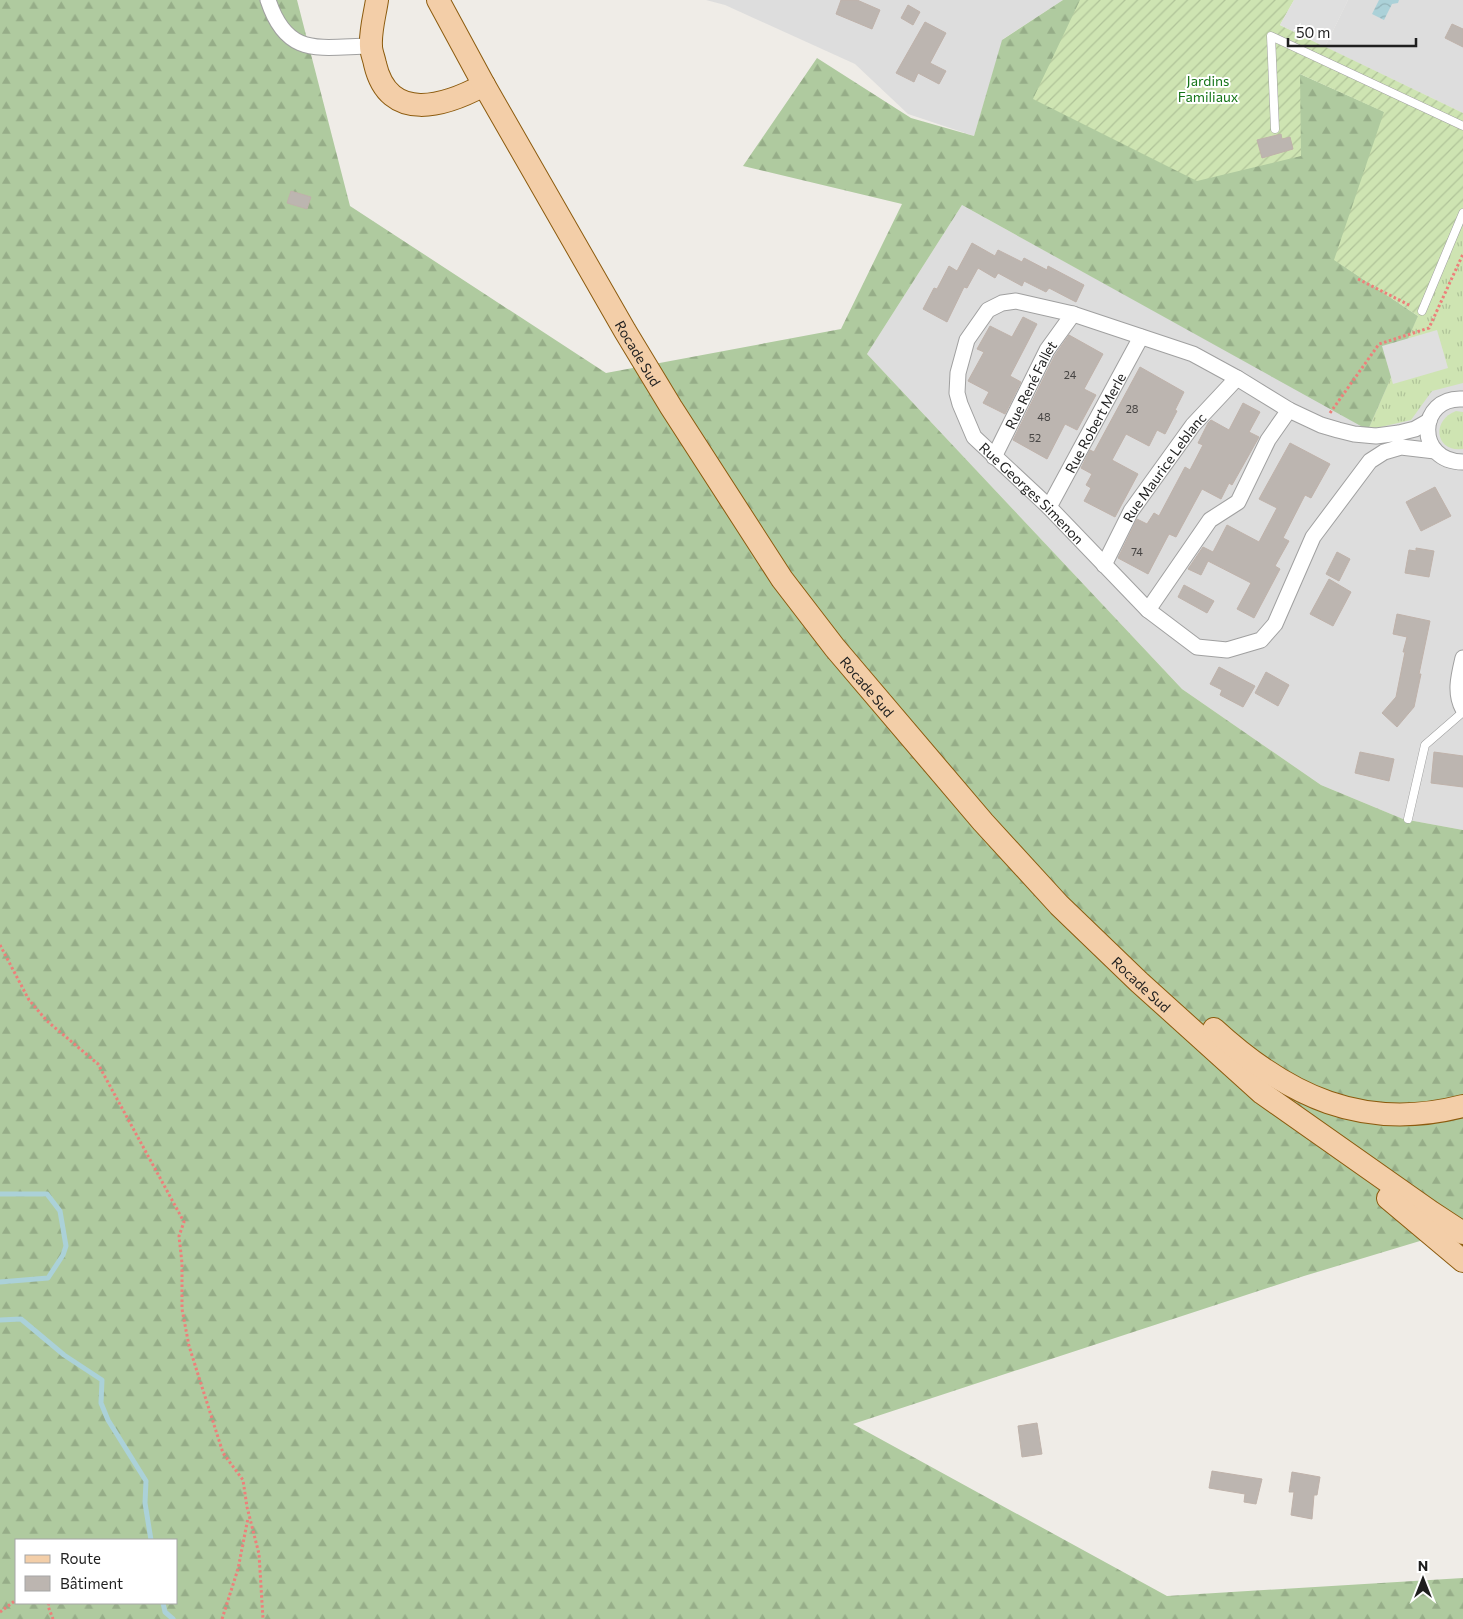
<svg xmlns="http://www.w3.org/2000/svg" width="1463" height="1619" font-family="Commissioner,sans-serif">
	<defs>
		<pattern id="grass-tufts" width="24" height="20" patternUnits="userSpaceOnUse" patternTransform="scale(1.25)"><rect width="24" height="20" fill="#cee4b2"/><path d="M3 7l-1-3M5 7V3M7 7l1-3M15 17l-1-3M17 17v-4M19 17l1-3" fill="none" stroke="#b0c399"/></pattern>
		<pattern id="forest-firs" width="22" height="20" patternUnits="userSpaceOnUse" patternTransform="scale(1.25)"><rect width="22" height="20" fill="#afca9f"/><path d="M5 1l3.5 6h-7zM16 11l3.5 6h-7z" fill="#96ad88"/></pattern>
		<pattern id="garden-furrows" width="10" height="10" patternUnits="userSpaceOnUse" patternTransform="scale(1.25)"><rect width="10" height="10" fill="#cee4b2"/><path d="M-1 1l2-2M0 10L10 0M9 11l2-2" fill="none" stroke="#b0c399"/></pattern>
		<pattern id="water-waves" width="16" height="10" patternUnits="userSpaceOnUse" patternTransform="scale(1.25)"><rect width="16" height="10" fill="#abd1d8"/><path d="M0 5q4-4 8 0t8 0" fill="none" stroke="#93b3b9"/></pattern>
	</defs>
	<rect width="100%" height="100%" fill="#efece7"/>
	<g fill="#ddd">
		<path d="M 706,0 L 1063,0 L 1003,39 L 974,136 L 908,114 L 855,64 L 725,5 Z"/>
		<path d="M 1348,0 L 1463,0 L 1463,113 L 1325,47 Z"/>
		<path d="M 962,205 L 1368,429 L 1463,212 L 1463,830 L 1403,819 L 1321,785 L 1182,689 L 867,354 Z"/>
	</g>
	<g fill="url(#grass-tufts)">
		<path d="M 1463,212 L 1463,383 L 1432,391 L 1411,420 L 1368,430 Z"/>
		<path d="M 1456,411 L 1463,412 L 1463,449 C 1436,453 1430,421 1456,411 Z"/>
	</g>
	<path fill="url(#forest-firs)" fill-rule="evenodd" d="M 0,0 L 297,0 L 350,206 L 606,373 L 841,329 L 902,204 L 743,166 L 817,58 L 911,118 L 974,136 L 1002,40 L 1063,0 L 1110,0 L 1300,74 L 1385,112 L 1335,260 L 1418,316 L 1368,430 L 962,205 L 867,354 L 1182,689 L 1321,785 L 1403,819 L 1463,830 L 1463,1228 L 1304,1276 L 853,1424 L 1167,1596 L 1463,1578 L 1463,1619 L 0,1619 ZM 16,1540 L 176,1540 L 176,1603 L 16,1603 Z"/>
	<path fill="url(#garden-furrows)" d="M 1080,0 L 1294,0 L 1280,25 L 1463,113 L 1463,212 L 1418,316 L 1334,260 L 1384,112 L 1300,74 L 1301,156 L 1197,181 L 1033,99 Z"/>
	<g fill="#dfdfdf">
		<path d="M 1294,0 L 1348,0 L 1325,47 L 1280,25 Z"/>
		<path d="M 1437,330 L 1448,368 L 1393,384 L 1382,346 Z"/>
	</g>
	<path fill="url(#water-waves)" d="M 1379,0 L 1399,0 L 1398,3 L 1392,4 L 1384,20 L 1372,14 Z"/>
	<g fill="none" stroke-linecap="round" stroke-linejoin="round">
		<g stroke="#abd1d8" stroke-width="5">
			<path d="M 0,1194 L 47,1194 L 60,1211 L 66,1246 L 63,1255 L 48,1278 L 0,1282"/>
			<path d="M 0,1320 L 21,1319 L 64,1355 L 102,1380 L 101,1403 L 108,1420 L 146,1481 L 145,1503 L 151,1540"/>
			<path d="M 163,1603 L 165,1612 L 173,1619"/>
		</g>
	</g>
	<g fill="#bcb5b0" stroke="#bfb2aa">
		<path d="M 841,0 L 857,0 L 880,10 L 872,29 L 836,14 Z"/>
		<path d="M 908,5 L 920,12 L 913,25 L 901,18 Z"/>
		<path d="M 925,22 L 946,33 L 930,63 L 946,71 L 939,84 L 918,73 L 914,82 L 896,73 Z"/>
		<path d="M 1452,24 L 1463,29 L 1463,47 L 1445,38 Z"/>
		<path d="M 1281,134 L 1282,139 L 1290,137 L 1293,149 L 1262,158 L 1257,140 Z"/>
		<path d="M 291,191 L 311,197 L 307,209 L 287,203 Z"/>
		<path d="M 972,243 L 995,256 L 998,250 L 1022,262 L 1024,258 L 1047,270 L 1048,266 L 1084,285 L 1076,302 L 1049,288 L 1046,292 L 1024,281 L 1022,286 L 998,273 L 995,278 L 978,268 L 967,288 L 964,287 L 947,322 L 923,309 L 934,288 L 937,289 L 949,266 L 957,271 Z"/>
		<path d="M 1023,317 L 1037,324 L 1010,376 L 1021,382 L 1005,414 L 983,403 L 989,392 L 968,381 L 984,352 L 977,349 L 990,326 L 1012,337 Z"/>
		<path d="M 1069,335 L 1103,354 L 1084,389 L 1096,395 L 1077,430 L 1065,424 L 1047,459 L 1013,440 L 1055,355 Z"/>
		<path d="M 1140,367 L 1184,392 L 1175,410 L 1177,411 L 1165,434 L 1157,430 L 1149,446 L 1126,434 L 1112,460 L 1138,474 L 1115,517 L 1084,501 L 1091,488 L 1086,485 L 1092,474 L 1081,468 L 1090,450 L 1094,452 Z"/>
		<path d="M 1243,403 L 1260,412 L 1249,432 L 1259,437 L 1232,485 L 1229,483 L 1221,499 L 1202,489 L 1176,537 L 1169,534 L 1148,574 L 1118,558 L 1137,519 L 1147,524 L 1154,513 L 1159,516 L 1185,467 L 1190,470 L 1203,445 L 1198,443 L 1208,423 L 1211,420 L 1229,430 Z"/>
		<path d="M 1290,443 L 1330,464 L 1311,498 L 1305,495 L 1283,538 L 1289,541 L 1275,566 L 1280,569 L 1254,618 L 1237,609 L 1251,583 L 1208,561 L 1201,575 L 1188,569 L 1203,547 L 1213,552 L 1227,525 L 1259,542 L 1277,508 L 1259,499 Z"/>
		<path d="M 1435,487 L 1451,516 L 1421,531 L 1406,502 Z"/>
		<path d="M 1416,548 L 1434,551 L 1429,577 L 1405,573 L 1409,550 L 1416,551 Z"/>
		<path d="M 1337,552 L 1350,559 L 1339,581 L 1326,574 Z"/>
		<path d="M 1329,579 L 1351,592 L 1333,626 L 1310,614 Z"/>
		<path d="M 1184,585 L 1214,601 L 1207,613 L 1178,597 Z"/>
		<path d="M 1397,614 L 1430,621 L 1419,674 L 1421,674 L 1414,707 L 1397,727 L 1382,713 L 1396,697 L 1405,652 L 1403,652 L 1407,637 L 1393,634 Z"/>
		<path d="M 1219,667 L 1255,686 L 1243,707 L 1220,695 L 1222,690 L 1210,684 Z"/>
		<path d="M 1266,672 L 1289,685 L 1278,706 L 1255,693 Z"/>
		<path d="M 1360,752 L 1394,759 L 1389,781 L 1355,773 Z"/>
		<path d="M 1434,752 L 1463,756 L 1463,787 L 1431,783 Z"/>
		<path d="M 1037,1423 L 1042,1454 L 1022,1457 L 1018,1426 Z"/>
		<path d="M 1212,1471 L 1262,1479 L 1256,1504 L 1244,1502 L 1245,1494 L 1209,1488 Z"/>
		<path d="M 1292,1472 L 1320,1477 L 1317,1495 L 1314,1495 L 1312,1519 L 1291,1515 L 1294,1492 L 1289,1492 Z"/>
	</g>
	<g fill="none" stroke-linecap="round" stroke-linejoin="round">
		<defs>
			<g id="lane">
				<path d="M 1275,129 L 1271,36 L 1463,126"/>
				<path d="M 1422,311 L 1463,213"/>
				<path d="M 1408,819 L 1425,745 L 1463,712"/>
			</g>
			<g id="street">
				<path d="M 268,0 C 287,58 319,47 370,46"/>
				<path d="M 1463,399 C 1417,396 1415,462 1463,462"/>
				<path id="s1" d="M 1429,421 L 1415,429 L 1399,433 L 1376,436 L 1354,434 L 1338,430 L 1321,425 L 1289,410 L 1237,378 L 1193,354 L 1073,314 L 1016,301 L 1002,303 L 988,310 L 967,340 L 958,373 L 957,393 L 960,404 L 974,437 L 1049,507 L 1148,610 L 1197,647 L 1227,650 L 1261,640 L 1275,624 L 1313,537 L 1370,461 L 1384,452 L 1401,447 L 1435,451"/>
				<path id="s2" d="M 994,457 L 1047,350 L 1073,314"/>
				<path id="s3" d="M 1049,507 L 1141,337"/>
				<path id="s4" d="M 1104,565 L 1131,511 L 1193,425 L 1237,378"/>
				<path d="M 1148,610 L 1210,520 L 1238,502 L 1268,440 L 1289,410"/>
				<path d="M 1463,658 C 1459,675 1454,693 1463,709"/>
			</g>
			<g id="primary">
				<path d="M 377,0 C 375,14 370,31 371,46 C 371,52 374,58 375,64 C 389,124 445,106 484,85"/>
				<path id="s5" d="M 438,0 L 484,85 L 625,331 L 671,407 L 782,579 L 835,648 L 983,822 L 1059,905 L 1139,982 L 1262,1093 L 1431,1212 L 1463,1233"/>
				<path d="M 1214,1029 C 1287,1096 1363,1132 1463,1106"/>
				<path d="M 1388,1198 L 1463,1261"/>
			</g>
		</defs>
		<use href="#lane" stroke="#a0a0a0" stroke-width="9"/>
		<use href="#street" stroke="#a0a0a0" stroke-width="17"/>
		<use href="#primary" stroke="#8c5b0e" stroke-width="24"/>
		<g stroke="#ed7f7a" stroke-width="3" stroke-dasharray="2.5 2.5" stroke-linecap="butt">
			<path d="M 1358,279 L 1411,306"/>
			<path d="M 1330,413 L 1379,344 L 1429,328 L 1463,254"/>
			<path d="M 0,945 L 29,1000 L 47,1021 L 98,1064 L 184,1222 L 179,1236 L 182,1263 L 182,1309 L 189,1346 L 223,1453 L 243,1480 L 247,1507 L 259,1554 L 263,1619"/>
			<path d="M 49,1603 L 48,1606 L 53,1619"/>
			<path d="M 0,1612 L 16,1600"/>
			<path d="M 222,1619 L 238,1569 L 248,1518"/>
		</g>
		<use href="#lane" stroke="#fff" stroke-width="8"/>
		<use href="#street" stroke="#fff" stroke-width="15"/>
		<use href="#primary" stroke="#f3cea8" stroke-width="22"/>
	</g>
	<g text-anchor="middle" dominant-baseline="central" stroke-width="4" stroke-linejoin="round" paint-order="stroke">
		<g font-size="11" fill="#464443">
			<text x="1070" y="374">24</text>
			<text x="1132" y="408">28</text>
			<text x="1044" y="416">48</text>
			<text x="1035" y="437">52</text>
			<text x="1137" y="551">74</text>
		</g>
		<g font-size="14" fill="#167519" stroke="#fff">
			<text x="1208" y="80">Jardins<tspan x="1208" dy="16">Familiaux</tspan></text>
		</g>
		<g font-size="14" fill="#1f1f1f" stroke="#fff">
			<text stroke="none"><textPath href="#s5" startOffset="406">Rocade Sud</textPath></text>
			<text stroke="none"><textPath href="#s2" startOffset="81">Rue René Fallet</textPath></text>
			<text stroke="none"><textPath href="#s3" startOffset="96">Rue Robert Merle</textPath></text>
			<text stroke="none"><textPath href="#s4" startOffset="115">Rue Maurice Leblanc</textPath></text>
			<text stroke="none"><textPath href="#s1" startOffset="692">Rue Georges Simenon</textPath></text>
			<text stroke="none"><textPath href="#s5" startOffset="811">Rocade Sud</textPath></text>
			<text stroke="none"><textPath href="#s5" startOffset="1216">Rocade Sud</textPath></text>
		</g>
	</g>
	<rect x="15" y="1539" width="162" height="65" fill="#ffffff" stroke="#a5a5a5"/>
	<rect x="25" y="1555" width="25" height="8" fill="#f3cea8" stroke="#a5a5a5"/>
	<text x="60" y="1564" font-size="15" fill="#1f1f1f">Route</text>
	<rect x="25" y="1576" width="25" height="15" fill="#bcb5b0" stroke="#a5a5a5"/>
	<text x="60" y="1589" font-size="15" fill="#1f1f1f">Bâtiment</text>
	<g transform="translate(1423 1579)" stroke="#ffffff" stroke-width="4" paint-order="stroke">
	<path d="M0-4L9 19L0 12L-9 19Z" fill="#1f1f1f"/>
	<text y="-8" font-size="14" font-weight="bold" text-anchor="middle" fill="#1f1f1f">N</text>
	</g>
	<path d="M1288 38v8h128v-8" fill="none" stroke="#1f1f1f" stroke-width="2.5"/>
	<text x="1296" y="38" font-size="15" fill="#1f1f1f" stroke="#ffffff" stroke-width="4" paint-order="stroke">50 m</text>
</svg>
